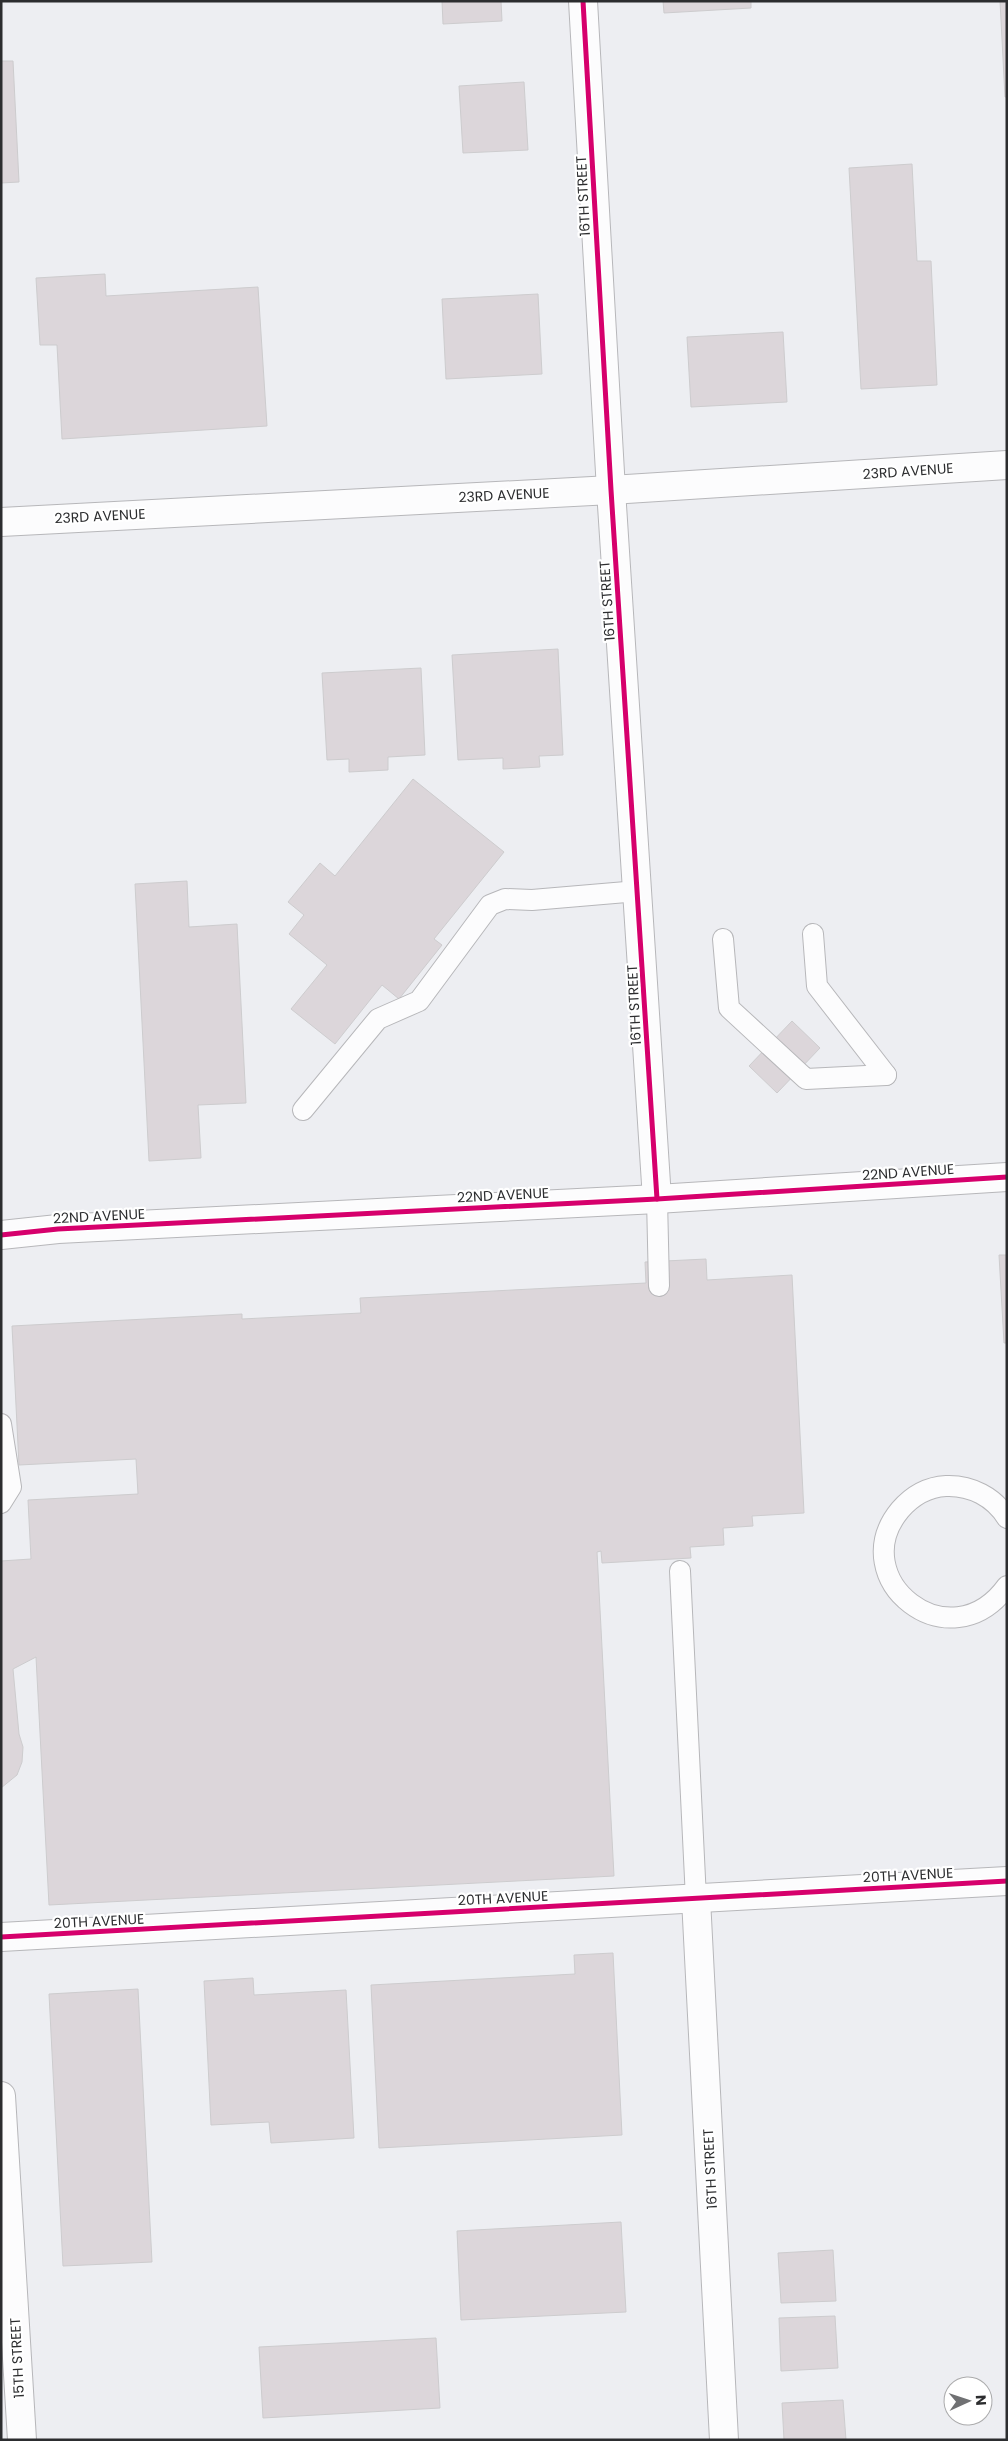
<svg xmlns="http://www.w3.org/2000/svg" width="1008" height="2441" font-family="Poppins,sans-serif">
	<rect width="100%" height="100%" fill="#edeef2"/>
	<g fill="#dcd6da" stroke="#cdccce">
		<path d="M 442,1 L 501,1 L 502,21 L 443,24 Z"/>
		<path d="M 663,1 L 751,1 L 751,8 L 664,13 Z"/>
		<path d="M 1000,1 L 1007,1 L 1007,97 L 1005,97 Z"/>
		<path d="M 1,61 L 13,61 L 19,182 L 1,183 Z"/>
		<path d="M 524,82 L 528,150 L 463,153 L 459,86 Z"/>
		<path d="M 912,164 L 917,261 L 931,261 L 937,385 L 861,389 L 849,168 Z"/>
		<path d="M 105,274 L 106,296 L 258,287 L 267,426 L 62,439 L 57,345 L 40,345 L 36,278 Z"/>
		<path d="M 538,294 L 542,374 L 446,379 L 442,299 Z"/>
		<path d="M 783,332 L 787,402 L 691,407 L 687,337 Z"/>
		<path d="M 558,649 L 563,755 L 539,756 L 540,767 L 503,769 L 503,758 L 458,760 L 452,655 Z"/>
		<path d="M 421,668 L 425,755 L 388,757 L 388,770 L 349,772 L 349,759 L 327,760 L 322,673 Z"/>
		<path d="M 413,779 L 504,852 L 434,939 L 442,945 L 399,999 L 382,985 L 335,1044 L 291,1009 L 327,965 L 289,934 L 304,915 L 288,902 L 320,863 L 335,876 Z"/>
		<path d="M 187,881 L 189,927 L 237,924 L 246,1103 L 198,1105 L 201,1158 L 149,1161 L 135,884 Z"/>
		<path d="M 792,1021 L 820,1048 L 777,1093 L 749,1066 Z"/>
		<path d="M 999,1255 L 1007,1255 L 1007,1343 L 1004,1343 Z"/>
		<path d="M 706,1259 L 707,1280 L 792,1275 L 804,1513 L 752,1516 L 753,1526 L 723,1528 L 724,1545 L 690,1547 L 691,1558 L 602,1563 L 601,1551 L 597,1552 L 614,1876 L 49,1905 L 36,1657 L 13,1669 L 19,1734 L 23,1747 L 22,1762 L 17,1775 L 1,1788 L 1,1561 L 31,1559 L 28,1500 L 138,1494 L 136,1459 L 19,1465 L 12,1326 L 242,1314 L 242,1319 L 361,1313 L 360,1298 L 646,1283 L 645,1262 Z"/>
		<path d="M 613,1953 L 622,2135 L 379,2148 L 371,1985 L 575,1974 L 574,1955 Z"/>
		<path d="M 253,1978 L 254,1995 L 346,1990 L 354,2138 L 271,2143 L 269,2122 L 211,2125 L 204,1981 Z"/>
		<path d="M 138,1989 L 152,2262 L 63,2266 L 49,1994 Z"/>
		<path d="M 621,2222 L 626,2312 L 461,2320 L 457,2231 Z"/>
		<path d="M 833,2250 L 836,2301 L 781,2303 L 778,2253 Z"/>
		<path d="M 835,2316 L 838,2368 L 781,2371 L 779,2318 Z"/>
		<path d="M 436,2338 L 440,2408 L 263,2418 L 259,2347 Z"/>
		<path d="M 843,2400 L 846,2440 L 784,2440 L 782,2403 Z"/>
	</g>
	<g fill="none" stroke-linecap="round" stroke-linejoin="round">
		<defs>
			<g id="lane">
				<path d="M 813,934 L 817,986 L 886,1075"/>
				<path d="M 723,939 L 729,1008 L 806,1079 L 886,1075"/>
				<path d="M 303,1110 L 378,1019 L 419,1001 L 490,905 L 505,899 L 532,900 L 638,891"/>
				<path d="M 657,1199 L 659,1286"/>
				<path d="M 1,1424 L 11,1487 L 1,1503"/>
				<path d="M 1007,1518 C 994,1497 971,1485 946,1486 C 928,1487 912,1496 900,1510 C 843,1579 950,1665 1007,1586"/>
				<path d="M 680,1571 L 696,1899"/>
			</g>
			<g id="street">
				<path d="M 583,1 L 611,490 L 657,1199"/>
				<path d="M 1,1235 L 58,1229 L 657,1199 L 1007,1177"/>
				<path d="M 696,1899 L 724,2440"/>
				<path d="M 1,1937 L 1007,1881"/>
				<path d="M 1,2096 L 22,2440"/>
			</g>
			<path id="secondary" d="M 1,522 L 611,490 L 1007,465"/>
		</defs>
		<use href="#lane" stroke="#b7b7ba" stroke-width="22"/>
		<use href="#street" stroke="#b7b7ba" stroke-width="30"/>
		<use href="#secondary" stroke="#b7b7ba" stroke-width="30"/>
		<use href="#lane" stroke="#fcfcfd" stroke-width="20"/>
		<use href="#street" stroke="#fcfcfd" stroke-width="28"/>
		<use href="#secondary" stroke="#fcfcfd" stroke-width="28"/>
		<defs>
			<g id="cycleway">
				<path d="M 583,1 L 611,490 L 657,1199"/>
				<path d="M 1,1235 L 58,1229 L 657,1199 L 1007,1177"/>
				<path d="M 1,1937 L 1007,1881"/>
			</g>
		</defs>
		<use href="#cycleway" stroke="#fff" stroke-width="8"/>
		<use href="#cycleway" stroke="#d6006c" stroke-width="5"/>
	</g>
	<g text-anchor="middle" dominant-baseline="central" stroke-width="4.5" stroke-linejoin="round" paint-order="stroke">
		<g font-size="14" fill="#2c2d2f" stroke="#fff">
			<text transform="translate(583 196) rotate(-93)">16TH STREET</text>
			<text transform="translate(908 471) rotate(-4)">23RD AVENUE</text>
			<text transform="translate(504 495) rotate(-3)">23RD AVENUE</text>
			<text transform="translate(100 516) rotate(-3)">23RD AVENUE</text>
			<text transform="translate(607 601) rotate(-94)">16TH STREET</text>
			<text transform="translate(634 1005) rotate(-93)">16TH STREET</text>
			<text transform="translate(908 1172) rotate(-4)">22ND AVENUE</text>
			<text transform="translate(503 1195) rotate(-3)">22ND AVENUE</text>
			<text transform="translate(99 1216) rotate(-3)">22ND AVENUE</text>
			<text transform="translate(908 1875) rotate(-3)">20TH AVENUE</text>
			<text transform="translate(503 1898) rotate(-3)">20TH AVENUE</text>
			<text transform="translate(99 1921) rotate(-3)">20TH AVENUE</text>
			<text transform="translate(710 2169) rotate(-93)">16TH STREET</text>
			<text transform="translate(17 2358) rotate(-93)">15TH STREET</text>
		</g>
	</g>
	<rect width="1008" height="2441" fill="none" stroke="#2c2d2f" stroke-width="5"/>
	<g transform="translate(968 2401) rotate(87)"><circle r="24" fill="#ffffff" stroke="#ababac"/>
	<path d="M0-4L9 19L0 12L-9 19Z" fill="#707173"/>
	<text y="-8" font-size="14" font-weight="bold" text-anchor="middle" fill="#2c2d2f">N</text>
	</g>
</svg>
